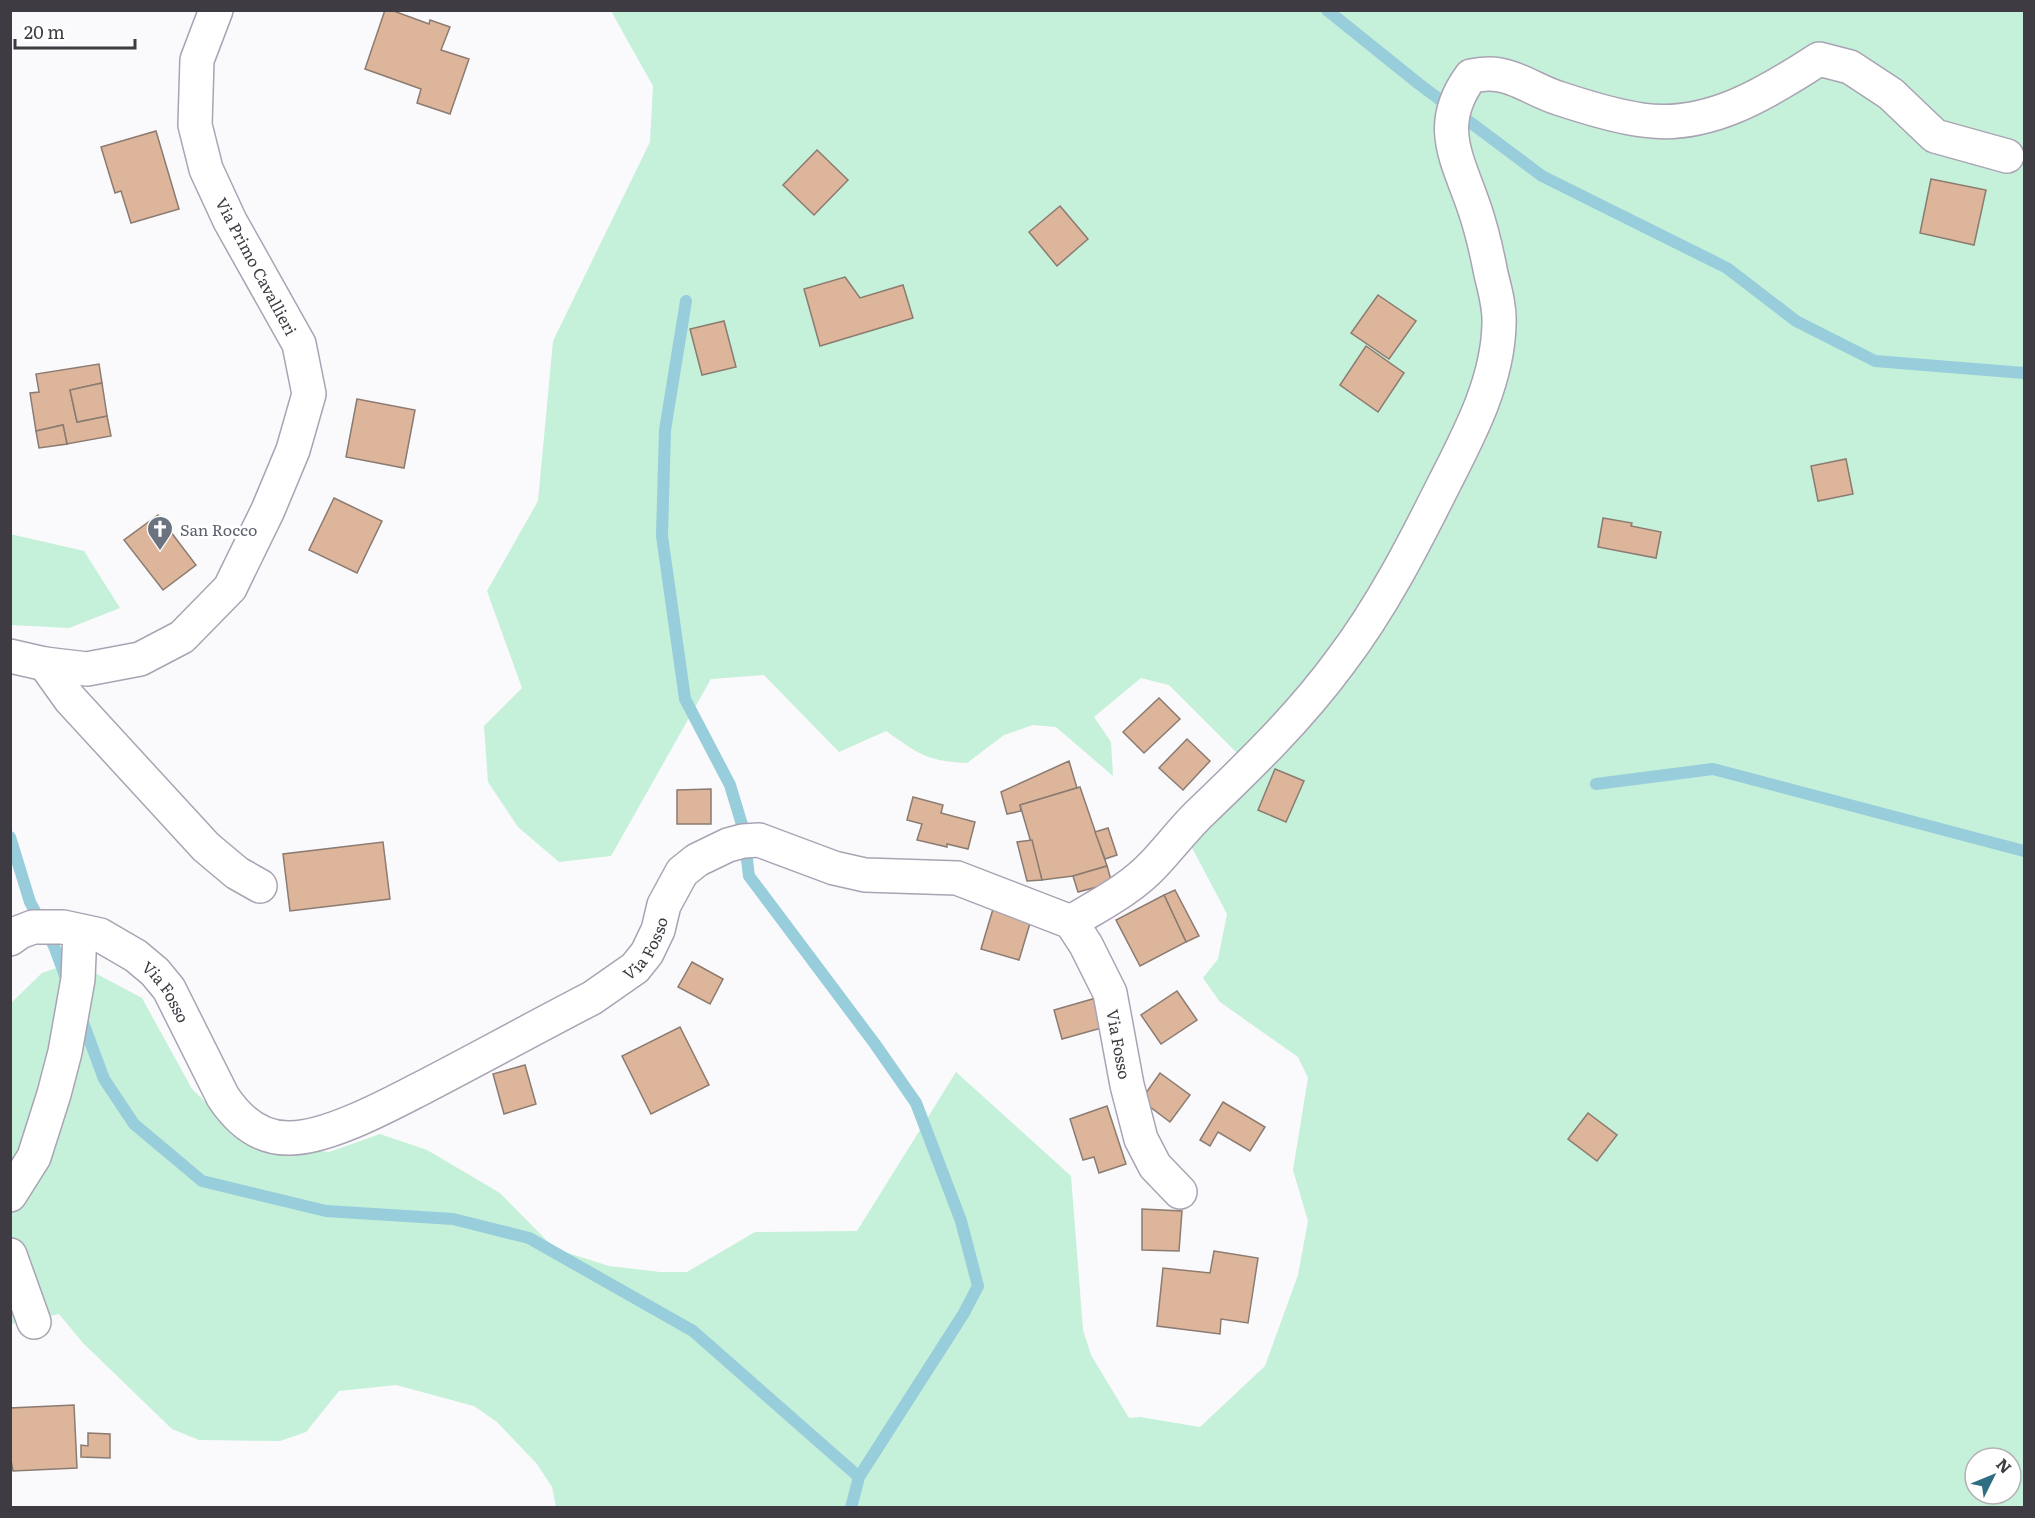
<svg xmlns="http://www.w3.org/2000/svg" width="2035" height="1518" font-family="Literata,serif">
	<rect width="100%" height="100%" fill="#faf9fc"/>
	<g fill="#c5f0d9" fill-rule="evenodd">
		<path d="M 611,11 L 2024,11 L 2024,1507 L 556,1507 L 552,1487 L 537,1464 L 497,1422 L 474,1406 L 396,1385 L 339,1391 L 306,1432 L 280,1441 L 199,1440 L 172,1429 L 83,1343 L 59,1314 L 11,1324 L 11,1003 L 42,973 L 65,965 L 93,972 L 142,998 L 192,1089 L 247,1142 L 329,1152 L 380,1134 L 427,1150 L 500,1193 L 555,1249 L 609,1266 L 660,1272 L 687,1272 L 755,1232 L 857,1231 L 956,1072 L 1071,1176 L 1083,1330 L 1091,1355 L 1129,1418 L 1140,1417 L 1200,1427 L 1265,1366 L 1298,1275 L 1308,1221 L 1293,1170 L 1308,1078 L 1298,1057 L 1220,1002 L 1203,978 L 1218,959 L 1227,914 L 1189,842 L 1239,755 L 1169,685 L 1141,678 L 1094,717 L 1111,742 L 1113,776 L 1056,727 L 1033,725 L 1004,735 L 967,763 C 926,761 919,754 886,731 L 839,752 L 764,675 L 711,679 L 611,856 L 559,862 L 518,827 L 488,782 L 484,726 L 522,688 L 487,591 L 538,501 L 553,341 L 650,142 L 653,86 ZM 1975,1458 L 2011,1458 L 2011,1494 L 1975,1494 Z"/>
		<path d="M 10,534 L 84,551 L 120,608 L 69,628 L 11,625 Z"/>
	</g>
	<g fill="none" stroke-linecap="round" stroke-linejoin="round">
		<g stroke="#98cddb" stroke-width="12">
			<path d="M 1327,10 L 1419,84 L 1542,176 L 1727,268 L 1796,321 L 1875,361 L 2024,373"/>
			<path d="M 686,301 L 665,430 L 662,536 L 685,699 L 730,785 L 743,828 L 749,876 L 875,1044 L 916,1103 L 961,1221 L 978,1286 L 964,1313 L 859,1477 L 851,1508"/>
			<path d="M 1596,784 L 1713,769 L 2024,851"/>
			<path d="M 10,837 L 30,902 L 54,946 L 67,981"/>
			<path d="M 81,1017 L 104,1079 L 134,1124 L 202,1181 L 326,1211 L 453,1219 L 529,1238 L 693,1331 L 859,1477"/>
		</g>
	</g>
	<g fill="#dcb59a" stroke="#8b7b71" stroke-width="1.5">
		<path d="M 385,10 L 391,10 L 429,24 L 430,20 L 450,27 L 441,50 L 469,59 L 450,114 L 417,103 L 421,89 L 365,69 Z"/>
		<path d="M 156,131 L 179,209 L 131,223 L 121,191 L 115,193 L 101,147 Z"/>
		<path d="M 817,150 L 848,180 L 814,215 L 783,185 Z"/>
		<path d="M 1931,179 L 1986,190 L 1974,245 L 1920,233 Z"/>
		<path d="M 1060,206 L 1088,239 L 1057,266 L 1029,232 Z"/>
		<path d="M 845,277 L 860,298 L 903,285 L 913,318 L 820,346 L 804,289 Z"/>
		<path d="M 1378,295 L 1416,321 L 1389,359 L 1351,333 Z"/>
		<path d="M 724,321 L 736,367 L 702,375 L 690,329 Z"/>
		<path d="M 1366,346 L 1404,373 L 1378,412 L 1340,385 Z"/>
		<path d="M 99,364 L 102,383 L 70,390 L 77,422 L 107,416 L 111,436 L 67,444 L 63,425 L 36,431 L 30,393 L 39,392 L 36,374 Z"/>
		<path d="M 102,383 L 107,416 L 77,422 L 70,390 Z"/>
		<path d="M 357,399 L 415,410 L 404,468 L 346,457 Z"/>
		<path d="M 63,425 L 67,444 L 39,448 L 36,431 Z"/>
		<path d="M 1846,459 L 1853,494 L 1818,501 L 1811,466 Z"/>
		<path d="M 334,498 L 382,521 L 357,573 L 309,550 Z"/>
		<path d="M 158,515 L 196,565 L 163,590 L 124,540 Z"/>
		<path d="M 1603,518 L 1632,523 L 1631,526 L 1661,532 L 1656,558 L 1598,547 Z"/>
		<path d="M 1159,698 L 1180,719 L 1144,753 L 1123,732 Z"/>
		<path d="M 1187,739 L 1210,761 L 1183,790 L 1159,768 Z"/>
		<path d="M 1069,761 L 1077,788 L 1020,805 L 1021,811 L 1007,814 L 1001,792 Z"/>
		<path d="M 1275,769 L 1304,781 L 1286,822 L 1258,810 Z"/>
		<path d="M 1080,787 L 1107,866 L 1073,876 L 1042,880 L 1020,805 Z"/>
		<path d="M 711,789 L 711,824 L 677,824 L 677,790 Z"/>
		<path d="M 913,797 L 943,805 L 941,813 L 975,822 L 968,849 L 947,844 L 947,847 L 917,840 L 922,824 L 907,820 Z"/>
		<path d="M 1108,828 L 1117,855 L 1105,859 L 1095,832 Z"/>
		<path d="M 1032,840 L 1042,880 L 1027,881 L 1017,842 Z"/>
		<path d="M 383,842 L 390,899 L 290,911 L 283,854 Z"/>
		<path d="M 1107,866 L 1112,883 L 1078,892 L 1073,876 Z"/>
		<path d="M 1175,890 L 1199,936 L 1186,942 L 1164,895 Z"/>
		<path d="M 1164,895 L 1186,942 L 1140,966 L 1116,920 Z"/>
		<path d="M 993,909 L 1031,920 L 1019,960 L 981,949 Z"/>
		<path d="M 692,962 L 723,979 L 710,1004 L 678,987 Z"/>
		<path d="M 1177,991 L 1197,1020 L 1161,1044 L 1141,1015 Z"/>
		<path d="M 1096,998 L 1105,1027 L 1062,1039 L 1054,1010 Z"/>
		<path d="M 680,1027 L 709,1085 L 651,1114 L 622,1056 Z"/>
		<path d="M 525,1065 L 536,1104 L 504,1114 L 493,1074 Z"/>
		<path d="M 1160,1073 L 1190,1095 L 1170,1122 L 1141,1100 Z"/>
		<path d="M 1223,1102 L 1265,1127 L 1250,1151 L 1218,1132 L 1210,1146 L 1200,1140 Z"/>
		<path d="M 1107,1106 L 1126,1164 L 1099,1173 L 1094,1157 L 1083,1160 L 1070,1119 Z"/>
		<path d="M 1588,1113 L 1617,1135 L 1597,1161 L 1568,1139 Z"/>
		<path d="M 1142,1209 L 1182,1211 L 1179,1251 L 1142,1250 Z"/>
		<path d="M 1214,1251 L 1258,1258 L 1248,1323 L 1221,1319 L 1220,1334 L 1157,1326 L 1163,1268 L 1210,1273 Z"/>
		<path d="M 74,1405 L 77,1468 L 13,1471 L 10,1455 L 10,1408 Z"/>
		<path d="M 88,1433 L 110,1434 L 110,1458 L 81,1457 L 81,1445 L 88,1446 Z"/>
	</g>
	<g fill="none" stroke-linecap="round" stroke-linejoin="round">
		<defs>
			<g id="minor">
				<path d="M 45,664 L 70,699 L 206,847 L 237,873 L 260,886"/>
				<path d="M 1071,922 C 1099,905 1131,889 1154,864 C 1169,848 1182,831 1198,815 C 1248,767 1299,718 1340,662 C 1382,607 1414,544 1445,482 C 1470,433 1498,380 1499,324 C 1500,308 1495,290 1491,274 C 1487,253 1482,231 1475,210 C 1458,159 1434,126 1471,76 C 1477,75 1483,74 1489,74 C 1514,74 1535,91 1558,98 C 1585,107 1613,116 1642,120 C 1707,130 1767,93 1819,59 L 1850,67 L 1891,94 L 1935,136 L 2007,156"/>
				<path id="s1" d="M 10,939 L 20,932 L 33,927 L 63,927 L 100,935 L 136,956 L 155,972 L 169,989 L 223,1097 C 239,1121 260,1139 290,1138 C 327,1138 385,1107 418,1090 C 476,1060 534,1028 592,998 L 635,968 L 647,953 L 658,930 L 664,905 L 682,872 L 697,860 L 728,845 L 743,841 L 759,840 L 834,868 L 865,875 L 957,878 L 1071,922 L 1086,945 L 1110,993 L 1127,1085 L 1141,1139 L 1155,1166 L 1180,1192"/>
				<path d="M 10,1195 L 34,1157 L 54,1094 L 65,1052 L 78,979 L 80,931"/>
				<path d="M 10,1255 L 34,1322"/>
			</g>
			<path id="major" d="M 10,656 L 45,664 L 87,669 L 140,659 L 182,637 L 230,588 L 268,510 L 293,450 L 309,394 L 299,344 L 230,221 L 206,169 L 195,125 L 197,60 L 216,10"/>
		</defs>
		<use href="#minor" stroke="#a9a3b4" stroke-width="36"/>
		<use href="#major" stroke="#a9a3b4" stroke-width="36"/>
		<use href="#minor" stroke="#fff" stroke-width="33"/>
		<use href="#major" stroke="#fff" stroke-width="33"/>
	</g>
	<defs>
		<symbol id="church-pin" viewBox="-11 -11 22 30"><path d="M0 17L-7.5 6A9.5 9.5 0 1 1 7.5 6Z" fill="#6b7280" stroke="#fff"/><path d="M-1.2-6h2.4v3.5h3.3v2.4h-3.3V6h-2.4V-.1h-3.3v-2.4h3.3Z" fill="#fff"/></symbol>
	</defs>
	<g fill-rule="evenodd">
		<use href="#church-pin" x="145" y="514" width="30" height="40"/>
	</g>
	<g text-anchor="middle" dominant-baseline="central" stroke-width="6" stroke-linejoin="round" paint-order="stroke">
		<g font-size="16" fill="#3e3b42" stroke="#fff">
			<text transform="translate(257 266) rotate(62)">Via Primo Cavallieri</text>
			<text stroke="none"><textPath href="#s1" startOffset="795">Via Fosso</textPath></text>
			<text stroke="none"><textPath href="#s1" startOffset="183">Via Fosso</textPath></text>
			<text stroke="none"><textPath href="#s1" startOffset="1425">Via Fosso</textPath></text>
		</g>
		<g font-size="16" fill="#5b616d" stroke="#fff" text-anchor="start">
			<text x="180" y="529">San Rocco</text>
		</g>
	</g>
	<rect width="2035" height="1518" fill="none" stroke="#3e3b42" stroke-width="24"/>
	<g transform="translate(1993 1476) rotate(47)"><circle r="28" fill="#ffffff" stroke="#b2b1b3" stroke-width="1.5"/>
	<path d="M0-4.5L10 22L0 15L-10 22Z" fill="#2e6d82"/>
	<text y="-9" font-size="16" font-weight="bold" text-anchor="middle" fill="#3e3b42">N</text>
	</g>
	<path d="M15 39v9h120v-9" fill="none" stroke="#3e3b42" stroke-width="3"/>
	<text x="24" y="39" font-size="18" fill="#3e3b42" stroke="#ffffff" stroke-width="4.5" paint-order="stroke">20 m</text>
</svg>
